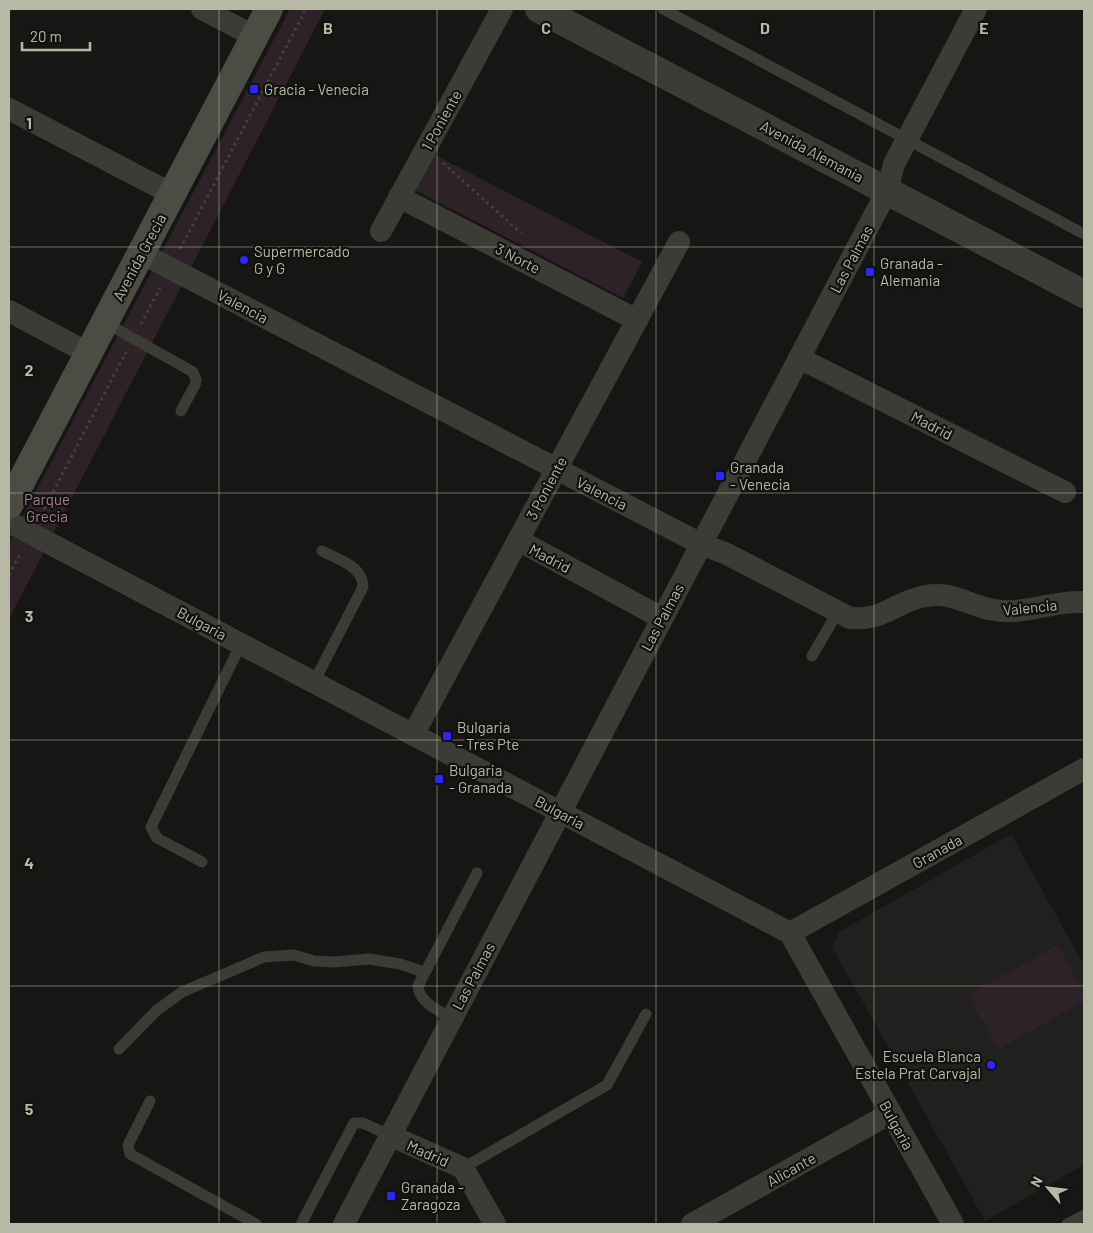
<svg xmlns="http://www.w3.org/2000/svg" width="1093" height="1233" font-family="Barlow,sans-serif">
	<rect width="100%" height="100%" fill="#161715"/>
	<path fill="#20211e" d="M 1011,834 L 1084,965 L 1084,1165 L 985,1221 L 832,947 L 839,932 Z"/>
	<g fill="#2d2227">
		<path d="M 290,9 L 325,9 L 9,619 L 9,542 Z"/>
		<path d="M 433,154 L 642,262 L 623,298 L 415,190 Z"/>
		<path d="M 1058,945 L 1084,993 L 1084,1001 L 998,1050 L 968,995 Z"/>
	</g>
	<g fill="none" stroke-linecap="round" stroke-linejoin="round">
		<g stroke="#43433b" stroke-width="3" stroke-dasharray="2.5 4" stroke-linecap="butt">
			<path d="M 443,163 L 521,233"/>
			<path d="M 180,249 L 306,9"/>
			<path d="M 141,324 L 160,288"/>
			<path d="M 41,515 L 126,352"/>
			<path d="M 9,575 L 20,554"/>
		</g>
		<g stroke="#3b3c35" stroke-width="11">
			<path d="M 663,9 L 1084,234"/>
			<path d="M 104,322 L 193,372 L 196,380 L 195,385 L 181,411"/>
			<path d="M 812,656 L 837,613"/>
			<path d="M 314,682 L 363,587 C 363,566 339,560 322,551"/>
			<path d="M 202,862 L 157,838 L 151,827 L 241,644"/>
			<path d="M 451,1018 C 438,1010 419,1002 418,986 L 477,873"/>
			<path d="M 119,1049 L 156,1011 L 182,992 L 264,957 L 294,955 L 314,961 L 334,962 L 369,959 L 400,964 L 424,972"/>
			<path d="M 150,1101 L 128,1145 L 130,1154 L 256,1224"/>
			<path d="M 463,1168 L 607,1085 L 646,1014"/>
			<path d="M 301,1224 L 354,1123 L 363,1123 L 389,1135"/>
			<path d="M 1067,1224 L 1084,1215"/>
		</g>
		<g stroke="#3b3c35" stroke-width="22">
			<path d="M 202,9 L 254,36"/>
			<path d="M 9,109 L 172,194"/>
			<path d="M 399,197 L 637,320"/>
			<path d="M 381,231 L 502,9"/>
			<path d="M 141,253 L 701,544 L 727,554 L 850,618 C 886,621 895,601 926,596 C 949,591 967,604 989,609 C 1021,617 1052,600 1084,602"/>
			<path d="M 9,311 L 88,353"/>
			<path d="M 799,358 L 1065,492"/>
			<path d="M 9,522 L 790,933 L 953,1224"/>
			<path d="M 518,540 L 662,618"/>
			<path d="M 413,735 L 679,242"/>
			<path d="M 790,933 L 1084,769"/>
			<path d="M 389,1135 L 463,1168 L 495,1224"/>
			<path d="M 344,1224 L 887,191 L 894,164 L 976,9"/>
			<path d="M 692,1224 L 891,1113"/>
		</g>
		<path stroke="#3b3c35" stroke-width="28" d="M 539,9 L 1084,294"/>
		<path stroke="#4b4c43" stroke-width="28" d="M 9,505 L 269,9"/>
	</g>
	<path fill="none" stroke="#b7b9a5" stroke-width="1" stroke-opacity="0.55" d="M 219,9 L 219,1224M 437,9 L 437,1224M 656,9 L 656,1224M 874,9 L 874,1224M 9,247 L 1084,247M 9,493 L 1084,493M 9,740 L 1084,740M 9,986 L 1084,986"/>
	<g fill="#2d25ff" stroke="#111210" stroke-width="2">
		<rect x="249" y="84" width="10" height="10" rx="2.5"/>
		<circle cx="244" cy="260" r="5"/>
		<rect x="865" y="267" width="10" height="10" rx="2.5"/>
		<rect x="715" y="471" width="10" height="10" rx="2.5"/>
		<rect x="442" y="731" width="10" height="10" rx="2.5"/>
		<rect x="434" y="774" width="10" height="10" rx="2.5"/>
		<circle cx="991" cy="1065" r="5"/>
		<rect x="386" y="1191" width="10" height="10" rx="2.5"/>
	</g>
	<g text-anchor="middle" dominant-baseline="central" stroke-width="4.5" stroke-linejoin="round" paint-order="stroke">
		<g font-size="15" fill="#b7b9a5" stroke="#111210" text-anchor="start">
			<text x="264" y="89">Gracia - Venecia</text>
			<text x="254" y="251">Supermercado<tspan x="254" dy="17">G y G</tspan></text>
			<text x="880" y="263">Granada -<tspan x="880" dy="17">Alemania</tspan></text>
			<text x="730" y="467">Granada<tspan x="730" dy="17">- Venecia</tspan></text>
			<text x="457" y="727">Bulgaria<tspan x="457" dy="17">- Tres Pte</tspan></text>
			<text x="449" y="770">Bulgaria<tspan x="449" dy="17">- Granada</tspan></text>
			<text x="981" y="1056" text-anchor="end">Escuela Blanca<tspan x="981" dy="17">Estela Prat Carvajal</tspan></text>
			<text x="401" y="1187">Granada -<tspan x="401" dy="17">Zaragoza</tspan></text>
		</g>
		<g font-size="15" fill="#b7b9a5" stroke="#111210">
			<text transform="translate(441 120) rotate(-61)">1 Poniente</text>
			<text transform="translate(812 151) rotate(28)">Avenida Alemania</text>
			<text transform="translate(139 257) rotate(-62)">Avenida Grecia</text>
			<text transform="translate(518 258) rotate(27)">3 Norte</text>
			<text transform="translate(851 259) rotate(-62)">Las Palmas</text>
			<text transform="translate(243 306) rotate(28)">Valencia</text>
			<text transform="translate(932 425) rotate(27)">Madrid</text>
			<text transform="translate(546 488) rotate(-62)">3 Poniente</text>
			<text transform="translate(602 493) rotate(27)">Valencia</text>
			<text transform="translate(550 558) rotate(28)">Madrid</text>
			<text transform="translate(1030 607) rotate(-6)">Valencia</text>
			<text transform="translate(662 617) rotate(-62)">Las Palmas</text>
			<text transform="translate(202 623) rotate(28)">Bulgaria</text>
			<text transform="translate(560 812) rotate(28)">Bulgaria</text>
			<text transform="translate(937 851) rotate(-29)">Granada</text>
			<text transform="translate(473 976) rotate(-62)">Las Palmas</text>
			<text transform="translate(897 1125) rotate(61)">Bulgaria</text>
			<text transform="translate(428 1153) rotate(24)">Madrid</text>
			<text transform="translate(791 1169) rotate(-29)">Alicante</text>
		</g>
		<g font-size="15" fill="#a67a93" stroke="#111210">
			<text x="47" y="499">Parque<tspan x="47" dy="17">Grecia</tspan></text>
		</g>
	</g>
	<g font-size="16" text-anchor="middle" font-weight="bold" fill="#b7b9a5" stroke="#111210" stroke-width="4.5" stroke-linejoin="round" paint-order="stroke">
		<text x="328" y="34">B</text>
		<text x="546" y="34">C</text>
		<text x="765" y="34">D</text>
		<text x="984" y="34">E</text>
		<text x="29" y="129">1</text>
		<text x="29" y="376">2</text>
		<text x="29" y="622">3</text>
		<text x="29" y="869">4</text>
		<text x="29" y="1115">5</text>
	</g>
	<rect width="1093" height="1233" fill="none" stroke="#b7b9a5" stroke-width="20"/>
	<g transform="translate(1048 1188) rotate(298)" stroke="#111210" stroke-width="4" paint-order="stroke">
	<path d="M0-4L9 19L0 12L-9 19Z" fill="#b7b9a5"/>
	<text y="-8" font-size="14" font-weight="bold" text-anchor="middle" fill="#b7b9a5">N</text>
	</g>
	<path d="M22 42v8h68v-8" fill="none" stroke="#b7b9a5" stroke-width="2.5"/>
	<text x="30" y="42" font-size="15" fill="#b7b9a5" stroke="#111210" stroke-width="4" paint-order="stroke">20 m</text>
</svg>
